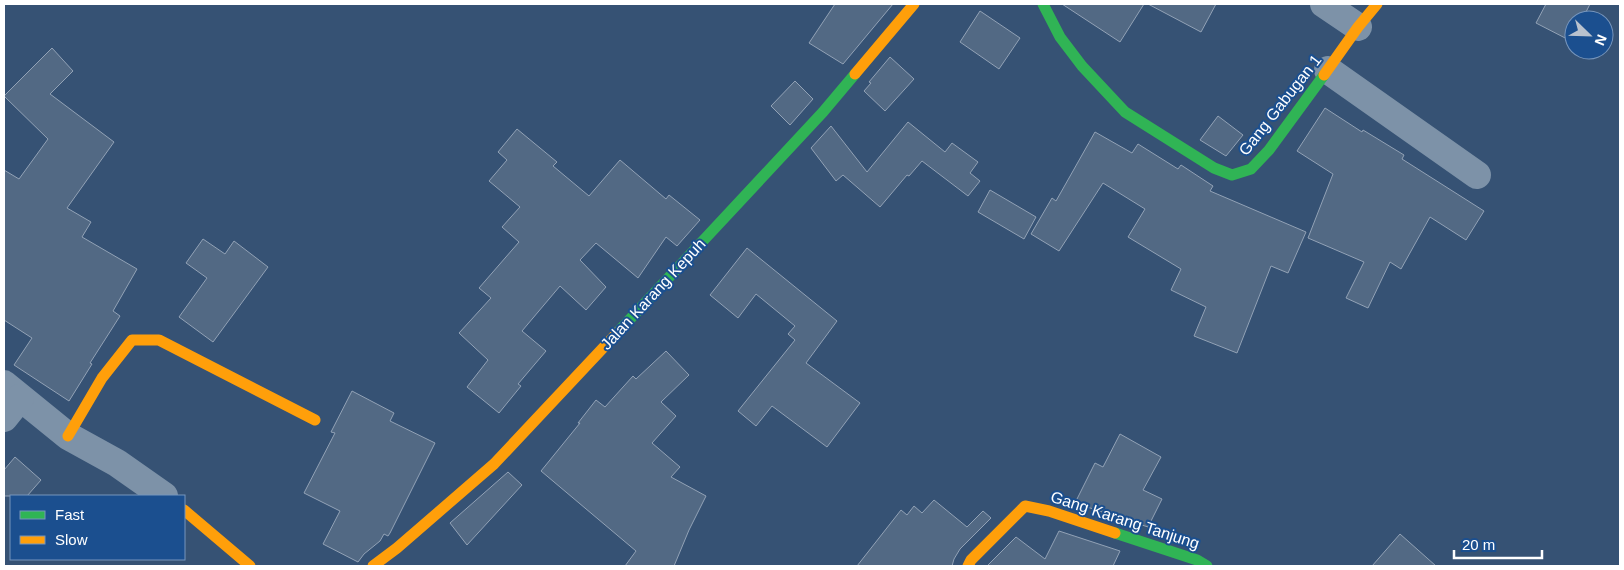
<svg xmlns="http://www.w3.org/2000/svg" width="1624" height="570" font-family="Helvetica,sans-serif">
	<rect width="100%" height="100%" fill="#365274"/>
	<g fill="#526984" stroke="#92a2b6">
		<path d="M 835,4 L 893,4 L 843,64 L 809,43 Z"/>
		<path d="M 1062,4 L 1144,4 L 1120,42 Z"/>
		<path d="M 1148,4 L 1216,4 L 1201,32 Z"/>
		<path d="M 1546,4 L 1590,4 L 1582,20 L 1574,20 L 1574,36 L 1571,41 L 1536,23 Z"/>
		<path d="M 980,11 L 1020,38 L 999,69 L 960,42 Z"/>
		<path d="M 52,48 L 73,71 L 50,94 L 114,142 L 67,208 L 91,222 L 82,237 L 137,269 L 113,311 L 120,316 L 90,363 L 92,364 L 69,401 L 14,365 L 32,338 L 4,320 L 4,170 L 19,179 L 48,139 L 4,96 Z"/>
		<path d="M 890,57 L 914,79 L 885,111 L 864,91 L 871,83 L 869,82 Z"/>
		<path d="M 795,81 L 813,99 L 790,125 L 771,106 Z"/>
		<path d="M 1325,108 L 1362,132 L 1363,130 L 1404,155 L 1402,159 L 1484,211 L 1466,240 L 1430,217 L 1401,269 L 1390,262 L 1368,308 L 1346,298 L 1364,262 L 1308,238 L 1333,174 L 1297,151 Z"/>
		<path d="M 1218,116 L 1243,135 L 1226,156 L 1200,140 Z"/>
		<path d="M 908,122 L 945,152 L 952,143 L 978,162 L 970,173 L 980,181 L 968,196 L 922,161 L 909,176 L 907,175 L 880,207 L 843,175 L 836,181 L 811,148 L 831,126 L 867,172 Z"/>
		<path d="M 517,129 L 557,162 L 553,166 L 589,196 L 620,160 L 666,199 L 669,195 L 700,220 L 677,246 L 666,237 L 638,278 L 596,243 L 580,260 L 606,287 L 586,310 L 560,286 L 522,331 L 546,351 L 518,384 L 521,386 L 499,413 L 467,387 L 488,360 L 459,333 L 491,298 L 479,288 L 519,242 L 502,227 L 520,207 L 489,181 L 507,160 L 498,152 Z"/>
		<path d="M 1095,132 L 1132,153 L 1138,144 L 1178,169 L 1181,165 L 1213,186 L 1210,191 L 1306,232 L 1288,273 L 1271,266 L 1237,353 L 1194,336 L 1206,307 L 1171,290 L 1181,269 L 1128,237 L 1145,209 L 1103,183 L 1059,251 L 1031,234 L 1052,198 L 1056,201 Z"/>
		<path d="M 990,190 L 1036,217 L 1024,239 L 978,212 Z"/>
		<path d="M 203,239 L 225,254 L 234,241 L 268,267 L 213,342 L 179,317 L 207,278 L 186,263 Z"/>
		<path d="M 747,248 L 837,321 L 806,363 L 860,403 L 827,447 L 772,406 L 756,426 L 738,411 L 795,340 L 788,334 L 795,326 L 756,294 L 738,318 L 710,295 Z"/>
		<path d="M 666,351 L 689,375 L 661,402 L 676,416 L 652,443 L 680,467 L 671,477 L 706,496 L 689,530 L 674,566 L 625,566 L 636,551 L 541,471 L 580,423 L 578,423 L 596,400 L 605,407 L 633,376 L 636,379 Z"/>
		<path d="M 352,391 L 394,413 L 390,421 L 435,443 L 390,533 L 388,536 L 384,534 L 380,541 L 364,554 L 358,562 L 323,544 L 340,511 L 304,493 L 335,433 L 331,432 Z"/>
		<path d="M 1120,434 L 1161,457 L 1143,490 L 1162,499 L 1148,527 L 1075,503 L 1095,463 L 1103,467 Z"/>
		<path d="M 15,457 L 41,480 L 27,496 L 4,496 L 4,470 Z"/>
		<path d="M 508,472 L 522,485 L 467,545 L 450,523 Z"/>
		<path d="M 934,500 L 967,527 L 983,511 L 991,518 L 960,549 L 954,559 L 952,566 L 857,566 L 901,510 L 907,515 L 914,506 L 922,513 Z"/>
		<path d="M 1059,531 L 1120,551 L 1113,566 L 987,566 L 1016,537 L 1045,559 Z"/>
		<path d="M 1400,534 L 1436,566 L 1372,566 Z"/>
	</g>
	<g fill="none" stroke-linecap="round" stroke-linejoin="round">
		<g stroke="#7d92a8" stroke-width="28">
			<path d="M 1324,4 L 1358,27"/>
			<path d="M 1328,70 L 1477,175"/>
			<path d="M 4,384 L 68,436 L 117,463 L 164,496"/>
			<path d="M 4,418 L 20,398"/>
		</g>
		<g stroke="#30b455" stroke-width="11">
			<path d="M 1043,4 L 1060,37 L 1082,66 L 1125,112 L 1214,168 L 1232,175 L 1251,169 L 1269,150 L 1324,75"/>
			<path d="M 618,332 L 823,112 L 855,74"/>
			<path d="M 1115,533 L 1197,560 L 1207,566"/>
		</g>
		<g stroke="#ff9f0a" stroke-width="11">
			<path d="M 855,74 L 914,4"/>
			<path d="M 1324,75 L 1358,27 L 1377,4"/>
			<path d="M 68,436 L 102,378 L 132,340 L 159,340 L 315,420"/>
			<path d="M 184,510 L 250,566"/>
			<path d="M 373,566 L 397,548 L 494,464 L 618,332"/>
			<path d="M 968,566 L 971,560 L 1025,506 L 1049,511 L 1115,533"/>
		</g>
	</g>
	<g text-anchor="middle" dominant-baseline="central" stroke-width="4" stroke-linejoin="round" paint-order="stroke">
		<g font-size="16" fill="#fff" stroke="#1b4f8f">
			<text transform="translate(1280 105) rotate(-52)">Gang Gabugan 1</text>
			<text transform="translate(653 294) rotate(-47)">Jalan Karang Kepuh</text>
			<text transform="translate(1125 520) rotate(18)">Gang Karang Tanjung</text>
		</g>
	</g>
	<rect width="1624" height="570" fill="none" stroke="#ffffff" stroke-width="10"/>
	<rect x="10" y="495" width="175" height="65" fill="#1b4f8f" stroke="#7695bc"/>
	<rect x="20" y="511" width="25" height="8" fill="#30b455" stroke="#7695bc"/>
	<text x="55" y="520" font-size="15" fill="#ffffff">Fast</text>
	<rect x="20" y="536" width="25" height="8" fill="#ff9f0a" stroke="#7695bc"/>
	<text x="55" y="545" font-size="15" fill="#ffffff">Slow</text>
	<g transform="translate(1589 35) rotate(113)"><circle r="24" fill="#1b4f8f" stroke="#7695bc"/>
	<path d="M0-4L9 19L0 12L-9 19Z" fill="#b9c2ce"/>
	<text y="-8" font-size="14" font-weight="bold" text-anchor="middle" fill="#ffffff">N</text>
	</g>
	<path d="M1454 550v8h88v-8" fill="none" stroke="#ffffff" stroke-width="2.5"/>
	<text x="1462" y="550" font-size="15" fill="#ffffff" stroke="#1b4f8f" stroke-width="4" paint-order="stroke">20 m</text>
</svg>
